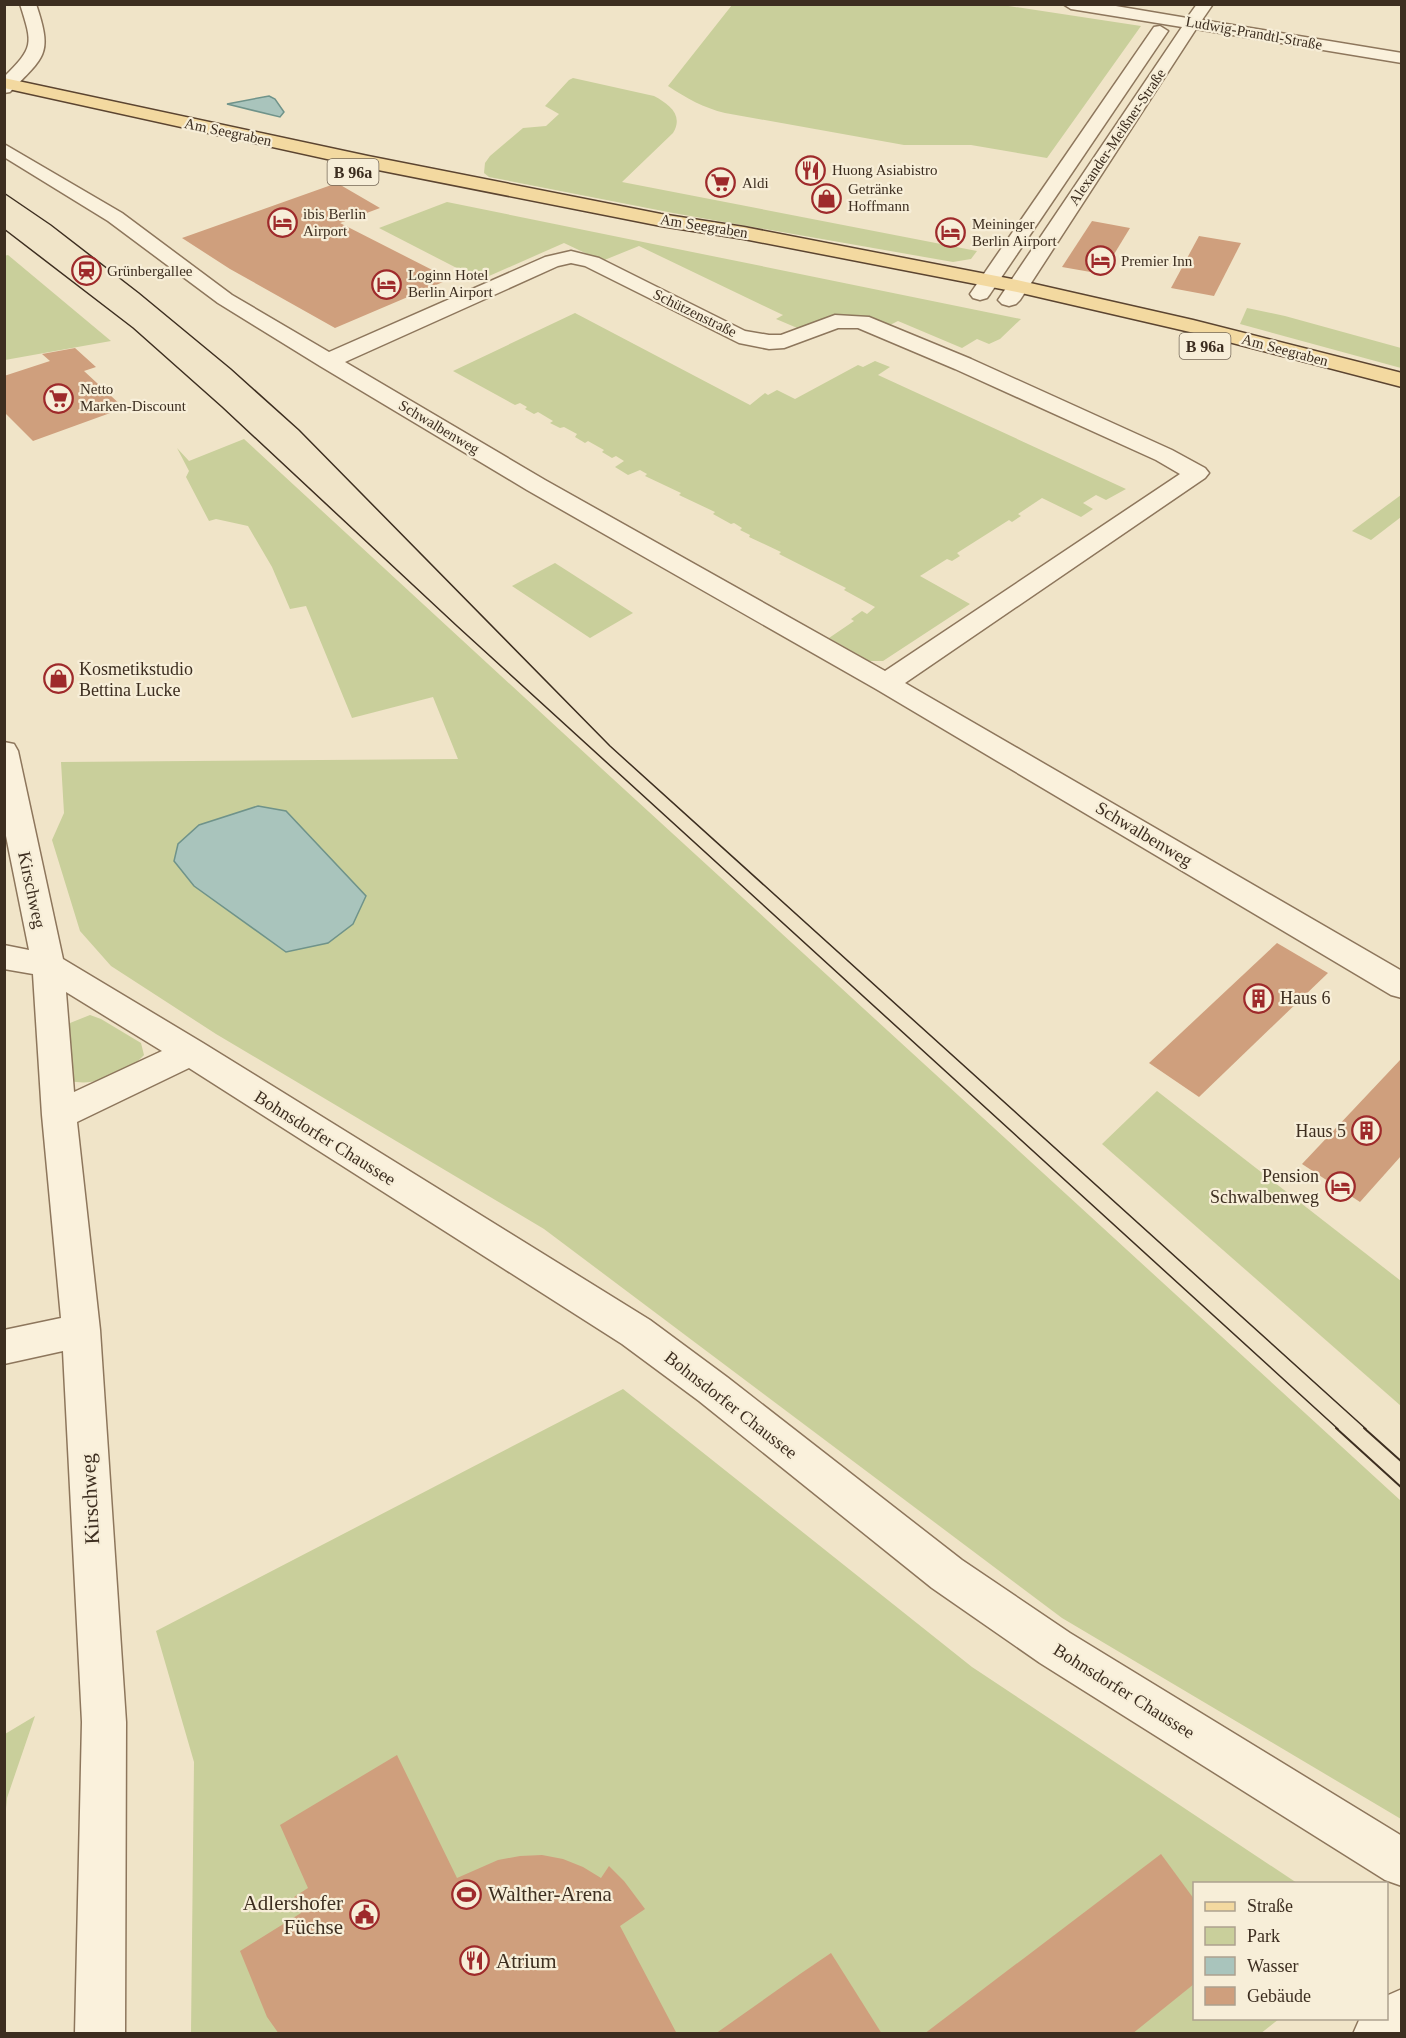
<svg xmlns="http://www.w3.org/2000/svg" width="1406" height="2038" font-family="Georgia,serif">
	<rect width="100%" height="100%" fill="#f0e4c8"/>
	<g fill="#c9cf9b">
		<path d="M 732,5 L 1002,5 L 1141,26 L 1047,158 L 971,145 L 904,145 L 725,113 C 704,108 686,98 668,86 Z"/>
		<path d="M 573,78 L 654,96 C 669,104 684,115 673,133 L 622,182 L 977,251 L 971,259 L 953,262 L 673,213 L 489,177 L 484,173 L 485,163 L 490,156 L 523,128 L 546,126 L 559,114 L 545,106 L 569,80 Z"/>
		<path d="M 447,202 L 1021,319 L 1000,339 L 989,344 L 977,339 L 962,348 L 898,321 L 890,325 L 875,319 L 846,316 L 802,330 L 776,319 L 783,315 L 639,246 L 602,261 L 564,243 L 480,280 L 379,228 Z"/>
		<path d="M 8,255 L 111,341 L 5,360 L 4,256 Z"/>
		<path d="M 1247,308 L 1285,316 L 1401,348 L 1401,368 L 1240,324 Z"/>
		<path d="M 575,313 L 750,405 L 765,393 L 768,395 L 777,390 L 795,399 L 858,365 L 863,367 L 875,361 L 890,367 L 878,375 L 1126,489 L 1106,500 L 1096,495 L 1083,503 L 1093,509 L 1081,517 L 1042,498 L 1018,514 L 1021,516 L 1012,522 L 1009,520 L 957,553 L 960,556 L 952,561 L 947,559 L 920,576 L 970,604 L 883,661 L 869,661 L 829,638 L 854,621 L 851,619 L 862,611 L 867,614 L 875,607 L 844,590 L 846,588 L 779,554 L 781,552 L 749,537 L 750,535 L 740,530 L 742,528 L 734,523 L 731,524 L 713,514 L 715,512 L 679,495 L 681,493 L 645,476 L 647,474 L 640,470 L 628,475 L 615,467 L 624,461 L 616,456 L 612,458 L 602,452 L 604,450 L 588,441 L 585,443 L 575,437 L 577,434 L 564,427 L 560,428 L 550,423 L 553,421 L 538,412 L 534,414 L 525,409 L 527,407 L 520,403 L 515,405 L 453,371 Z"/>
		<path d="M 244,439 L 601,768 L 1401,1501 L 1401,1819 L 1062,1618 L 544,1229 L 216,1034 L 111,966 L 80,931 L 52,840 L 64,813 L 61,762 L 458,759 L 433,697 L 352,718 L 306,606 L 290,609 L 272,567 L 248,526 L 216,519 L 209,521 L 186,477 L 189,471 L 177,448 L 189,461 Z"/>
		<path d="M 1401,495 L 1401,517 L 1371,540 L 1352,531 Z"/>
		<path d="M 555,563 L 633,613 L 590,638 L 512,586 Z"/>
		<path d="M 90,1015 L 101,1019 L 141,1043 L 144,1055 C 128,1073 95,1087 71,1081 L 66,1029 L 70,1023 Z"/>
		<path d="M 1157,1091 L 1401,1281 L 1401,1406 L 1102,1144 Z"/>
		<path d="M 623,1389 L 972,1667 L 1297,1883 L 1194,1884 L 1194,2018 L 1279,2019 L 1260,2034 L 191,2033 L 194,1762 L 156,1631 Z"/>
		<path d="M 35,1716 L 7,1798 L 5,1819 L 5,1734 Z"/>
	</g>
	<g fill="#a9c4bc" stroke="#6f938a" stroke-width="1.5">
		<path d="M 269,96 L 275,99 L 284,112 L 280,117 L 227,104 Z"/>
		<path d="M 258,806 L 286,811 L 366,896 L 353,924 L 328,943 L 286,952 L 194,886 L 174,861 L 178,844 L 199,825 Z"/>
	</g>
	<g fill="#cf9f7d">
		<path d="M 337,183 L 380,208 L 340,223 L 450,279 L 335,328 L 230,269 L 182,238 Z"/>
		<path d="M 1092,221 L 1130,228 L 1102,274 L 1062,267 Z"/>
		<path d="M 1199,236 L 1241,243 L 1214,296 L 1171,288 Z"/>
		<path d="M 75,348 L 96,367 L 84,371 L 124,408 L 33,441 L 4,412 L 4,376 L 50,361 L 42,354 Z"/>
		<path d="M 1277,943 L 1328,973 L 1199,1097 L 1149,1063 Z"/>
		<path d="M 1401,1059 L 1401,1156 L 1360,1202 L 1302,1164 Z"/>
		<path d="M 397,1755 L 457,1878 L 498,1860 L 520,1856 L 542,1855 L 563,1859 L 583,1867 L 601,1878 L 609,1866 L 624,1881 L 645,1909 L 620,1926 L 677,2034 L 279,2034 L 267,2017 L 240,1951 L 301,1913 L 294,1897 L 308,1888 L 280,1825 Z"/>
		<path d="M 1161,1854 L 1194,1899 L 1194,1984 L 1132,2034 L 924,2034 Z"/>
		<path d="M 831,1953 L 882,2034 L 715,2034 L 800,1974 Z"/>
	</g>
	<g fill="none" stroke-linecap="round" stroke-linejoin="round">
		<defs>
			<g id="minor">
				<path d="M 20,4 L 36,4 C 53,55 45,56 10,92 L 4,93 L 4,77 C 34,47 33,45 20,4 Z"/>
				<path d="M 1063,4 L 1104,4 L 1187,18 L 1197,4 L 1213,4 L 1202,20 L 1402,53 L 1402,63 L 1196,29 L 1020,300 L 1016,304 L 1009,306 L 1002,304 L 998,300 L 1182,27 L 1071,9 Z"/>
				<path d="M 1160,26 L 1168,31 L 990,294 L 987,298 L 980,300 L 973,298 L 970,294 L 1154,27 Z"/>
				<path d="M 4,144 L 122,213 L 232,295 L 329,352 L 545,257 L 571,251 L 599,258 L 745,331 L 769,335 L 781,335 L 835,315 L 869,317 L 971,359 L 1172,450 L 1205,468 L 1209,473 L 1205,478 L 905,683 L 1402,971 L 1402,998 L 1391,995 L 876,689 L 527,490 L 320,366 L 218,303 L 108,221 L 4,157 ZM 571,263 L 585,266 L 739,343 L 769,349 L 784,348 L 838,328 L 858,328 L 955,369 L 1156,460 L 1180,474 L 885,671 L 545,480 L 345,362 L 558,266 Z"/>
				<path d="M 4,742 L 14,744 L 18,751 L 63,959 L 203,1043 L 650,1320 L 727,1377 L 962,1560 L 1070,1633 L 1402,1836 L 1402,1886 L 1385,1880 L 1040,1663 L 932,1588 L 699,1401 L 622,1344 L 189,1068 L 77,1122 L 100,1330 L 126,1722 L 125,2034 L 75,2034 L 82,1722 L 63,1351 L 4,1364 L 4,1330 L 61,1318 L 42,1115 L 33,974 L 4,969 L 4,945 L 29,950 L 4,826 ZM 66,992 L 162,1051 L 74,1092 Z"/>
				<path d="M 1402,1989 L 1402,2034 L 1353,2034 L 1360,2018 L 1386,2018 L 1386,1996 Z"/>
			</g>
			<path id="major" d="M 4,78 L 368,156 L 661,214 L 744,227 L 1017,280 L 1193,320 L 1402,373 L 1402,387 L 1190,332 L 1017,292 L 744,239 L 661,226 L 368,168 L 4,88 Z"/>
		</defs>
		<use href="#minor" stroke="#8d765c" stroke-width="3"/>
		<use href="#major" stroke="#5b4430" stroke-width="3"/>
		<use href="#minor" fill="#faf1dc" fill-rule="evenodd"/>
		<use href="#major" fill="#f3d9a0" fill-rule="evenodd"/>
		<g stroke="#3d2e20" stroke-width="1.5">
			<path d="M 4,193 L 51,225 L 139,293 L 231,369 L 299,430 L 610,746 L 1366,1429"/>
			<path d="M 4,229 L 133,328 L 222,407 L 457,626 L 1338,1429"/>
		</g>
		<g stroke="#3d2e20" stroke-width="2">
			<path d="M 1336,1428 L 1402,1488"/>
			<path d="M 1364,1428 L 1402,1462"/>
		</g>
	</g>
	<defs>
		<symbol id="restaurant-ring" viewBox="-11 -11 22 22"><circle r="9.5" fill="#f7eed8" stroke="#9e2a2b" stroke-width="1.5"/><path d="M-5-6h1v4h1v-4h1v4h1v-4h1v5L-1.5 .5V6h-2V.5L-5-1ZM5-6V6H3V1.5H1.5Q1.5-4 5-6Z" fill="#9e2a2b"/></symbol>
		<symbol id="supermarket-ring" viewBox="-11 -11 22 22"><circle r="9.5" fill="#f7eed8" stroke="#9e2a2b" stroke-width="1.5"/><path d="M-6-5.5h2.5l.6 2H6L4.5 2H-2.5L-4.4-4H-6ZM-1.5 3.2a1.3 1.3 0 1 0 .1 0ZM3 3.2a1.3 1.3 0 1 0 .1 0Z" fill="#9e2a2b"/></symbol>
		<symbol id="shop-ring" viewBox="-11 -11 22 22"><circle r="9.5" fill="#f7eed8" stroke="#9e2a2b" stroke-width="1.5"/><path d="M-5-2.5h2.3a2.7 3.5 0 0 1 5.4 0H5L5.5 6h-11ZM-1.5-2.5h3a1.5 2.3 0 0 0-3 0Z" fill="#9e2a2b"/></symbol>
		<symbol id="hotel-ring" viewBox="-11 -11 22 22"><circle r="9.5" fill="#f7eed8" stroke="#9e2a2b" stroke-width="1.5"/><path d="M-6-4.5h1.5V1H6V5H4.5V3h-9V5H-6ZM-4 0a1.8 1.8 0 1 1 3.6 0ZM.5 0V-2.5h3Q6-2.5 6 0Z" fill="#9e2a2b"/></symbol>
		<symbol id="station-ring" viewBox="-11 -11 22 22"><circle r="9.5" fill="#f7eed8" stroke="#9e2a2b" stroke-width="1.5"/><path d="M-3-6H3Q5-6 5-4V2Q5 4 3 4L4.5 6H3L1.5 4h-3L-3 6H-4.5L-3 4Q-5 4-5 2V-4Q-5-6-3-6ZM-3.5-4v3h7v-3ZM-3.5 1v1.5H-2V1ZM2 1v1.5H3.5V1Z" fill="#9e2a2b"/></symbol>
		<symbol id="building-ring" viewBox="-11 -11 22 22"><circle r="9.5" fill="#f7eed8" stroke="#9e2a2b" stroke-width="1.5"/><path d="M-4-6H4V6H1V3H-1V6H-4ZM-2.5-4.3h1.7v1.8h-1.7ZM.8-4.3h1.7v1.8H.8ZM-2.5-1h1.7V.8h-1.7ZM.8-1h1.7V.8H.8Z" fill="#9e2a2b"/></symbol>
		<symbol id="stadium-ring" viewBox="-11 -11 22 22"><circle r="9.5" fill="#f7eed8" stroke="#9e2a2b" stroke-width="1.5"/><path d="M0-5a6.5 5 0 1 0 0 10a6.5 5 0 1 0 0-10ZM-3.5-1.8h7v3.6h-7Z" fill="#9e2a2b"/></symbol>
		<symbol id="civic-ring" viewBox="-11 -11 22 22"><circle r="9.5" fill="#f7eed8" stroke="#9e2a2b" stroke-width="1.5"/><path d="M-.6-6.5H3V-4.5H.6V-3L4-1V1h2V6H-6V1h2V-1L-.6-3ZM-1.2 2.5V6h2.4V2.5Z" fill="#9e2a2b"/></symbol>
	</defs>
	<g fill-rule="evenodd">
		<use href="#restaurant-ring" x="794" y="154" width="33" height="33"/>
		<use href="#supermarket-ring" x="704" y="166" width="33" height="33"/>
		<use href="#shop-ring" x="810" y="182" width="33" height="33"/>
		<use href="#hotel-ring" x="266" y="206" width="33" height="33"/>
		<use href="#hotel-ring" x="934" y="216" width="33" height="33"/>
		<use href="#hotel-ring" x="1084" y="244" width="33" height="33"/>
		<use href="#station-ring" x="70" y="254" width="33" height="33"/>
		<use href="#hotel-ring" x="370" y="268" width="33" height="33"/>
		<use href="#supermarket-ring" x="42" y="382" width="33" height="33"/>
		<use href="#shop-ring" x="42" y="662" width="33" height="33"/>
		<use href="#building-ring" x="1242" y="982" width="33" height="33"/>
		<use href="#building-ring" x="1350" y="1114" width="33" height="33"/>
		<use href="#hotel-ring" x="1324" y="1170" width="33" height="33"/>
		<use href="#stadium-ring" x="450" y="1878" width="33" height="33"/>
		<use href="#civic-ring" x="348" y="1898" width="33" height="33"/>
		<use href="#restaurant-ring" x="458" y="1944" width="33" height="33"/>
	</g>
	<g text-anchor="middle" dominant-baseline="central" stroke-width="4.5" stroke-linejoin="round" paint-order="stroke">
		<g font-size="15" fill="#3d2e20" stroke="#f7eed8">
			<text transform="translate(1254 33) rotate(10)">Ludwig-Prandtl-Straße</text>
			<text transform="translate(228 132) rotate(12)">Am Seegraben</text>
			<text transform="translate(1117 137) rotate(-56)">Alexander-Meißner-Straße</text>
			<text transform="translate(704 226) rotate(9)">Am Seegraben</text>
			<text transform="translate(695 313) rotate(26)">Schützenstraße</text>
			<text transform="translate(1285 350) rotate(15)">Am Seegraben</text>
			<text transform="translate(439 427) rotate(31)">Schwalbenweg</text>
		</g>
		<g font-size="15" fill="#3d2e20" stroke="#f7eed8" text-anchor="start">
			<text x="832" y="170">Huong Asiabistro</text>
			<text x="742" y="183">Aldi</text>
			<text x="848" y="189">Getränke<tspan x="848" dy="17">Hoffmann</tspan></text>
			<text x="303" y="214">ibis Berlin<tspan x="303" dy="17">Airport</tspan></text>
			<text x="972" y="224">Meininger<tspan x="972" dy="17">Berlin Airport</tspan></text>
			<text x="1121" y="261">Premier Inn</text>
			<text x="107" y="271">Grünbergallee</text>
			<text x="408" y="275">Loginn Hotel<tspan x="408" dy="17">Berlin Airport</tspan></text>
			<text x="80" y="389">Netto<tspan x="80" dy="17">Marken-Discount</tspan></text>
		</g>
		<g fill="#f7eed8" stroke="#756857" stroke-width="1.5">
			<rect x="327.5" y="159" width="51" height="26" rx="4.5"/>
			<rect x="1179.5" y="333" width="51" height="26" rx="4.5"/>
		</g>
		<g font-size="16" font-weight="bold" fill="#3d2e20">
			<text x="353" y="172">B 96a</text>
			<text x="1205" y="346">B 96a</text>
		</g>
		<g font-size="18" fill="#3d2e20" stroke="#f7eed8" text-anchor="start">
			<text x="79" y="669">Kosmetikstudio<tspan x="79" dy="21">Bettina Lucke</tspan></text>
			<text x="1280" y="998">Haus 6</text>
			<text x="1346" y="1131" text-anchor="end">Haus 5</text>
			<text x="1319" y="1176" text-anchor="end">Pension<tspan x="1319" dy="21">Schwalbenweg</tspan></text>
		</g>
		<g font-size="18" fill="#3d2e20" stroke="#f7eed8">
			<text transform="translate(1144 834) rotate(31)">Schwalbenweg</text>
			<text transform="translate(32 890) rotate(78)">Kirschweg</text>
			<text transform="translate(325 1138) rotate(32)">Bohnsdorfer Chaussee</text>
			<text transform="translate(731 1405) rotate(38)">Bohnsdorfer Chaussee</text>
			<text transform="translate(1124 1691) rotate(32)">Bohnsdorfer Chaussee</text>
		</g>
		<g font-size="21" fill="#3d2e20" stroke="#f7eed8">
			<text transform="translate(90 1499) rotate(-93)">Kirschweg</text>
		</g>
		<g font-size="21" fill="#3d2e20" stroke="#f7eed8" text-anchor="start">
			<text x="488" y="1894">Walther-Arena</text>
			<text x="343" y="1903" text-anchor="end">Adlershofer<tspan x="343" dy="24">Füchse</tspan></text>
			<text x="496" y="1961">Atrium</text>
		</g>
	</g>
	<rect width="1406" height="2038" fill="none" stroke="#3d2e20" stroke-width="12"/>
	<rect x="1193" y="1882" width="195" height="138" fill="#f7eed8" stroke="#ada18e" stroke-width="1.5"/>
	<rect x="1205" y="1902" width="30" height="9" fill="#f3d9a0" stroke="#ada18e" stroke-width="1.5"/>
	<text x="1247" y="1912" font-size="18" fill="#3d2e20">Straße</text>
	<rect x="1205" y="1927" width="30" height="18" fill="#c9cf9b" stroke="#ada18e" stroke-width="1.5"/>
	<text x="1247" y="1942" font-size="18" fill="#3d2e20">Park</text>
	<rect x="1205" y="1957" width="30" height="18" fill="#a9c4bc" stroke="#ada18e" stroke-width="1.5"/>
	<text x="1247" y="1972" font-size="18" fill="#3d2e20">Wasser</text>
	<rect x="1205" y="1987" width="30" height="18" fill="#cf9f7d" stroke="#ada18e" stroke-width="1.5"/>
	<text x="1247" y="2002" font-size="18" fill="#3d2e20">Gebäude</text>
</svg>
